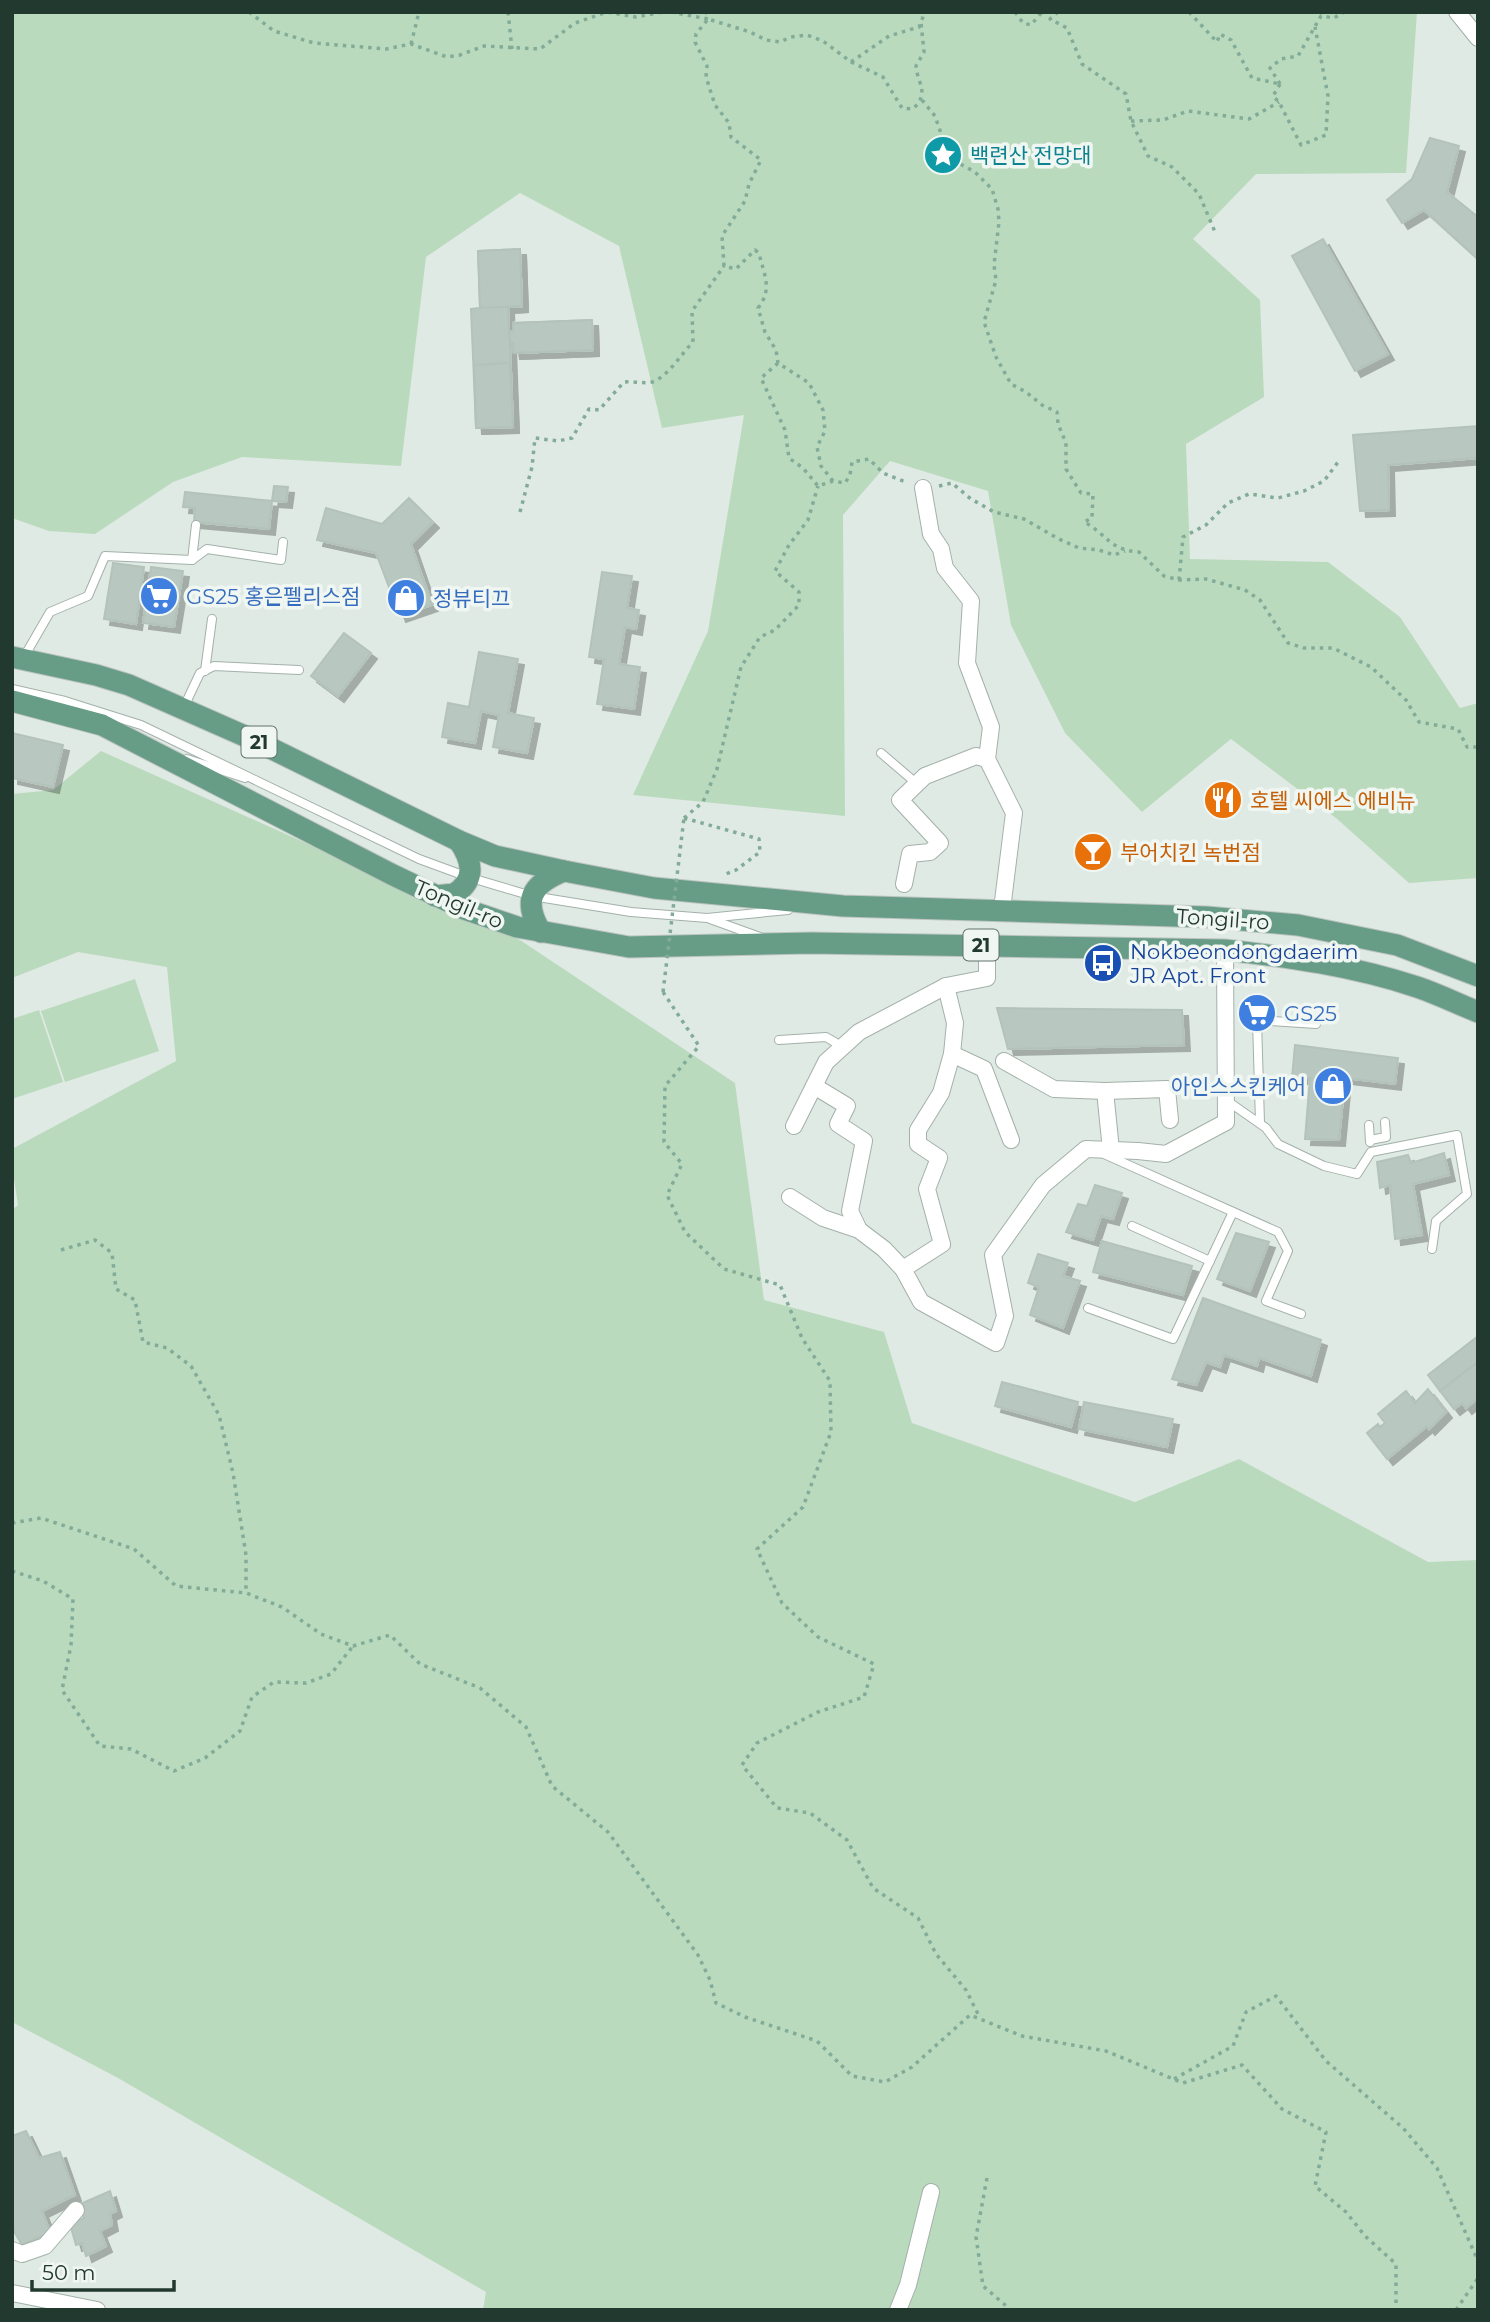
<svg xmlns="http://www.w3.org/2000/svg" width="1490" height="2322" font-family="Montserrat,'Noto Sans KR',sans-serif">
	<defs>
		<filter id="shadow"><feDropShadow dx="6" dy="6" stdDeviation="0" flood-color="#0004"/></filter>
	</defs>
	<rect width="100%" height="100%" fill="#e0eae4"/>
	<g fill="#badabd">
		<path d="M 12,12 L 1417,12 L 1406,173 L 1256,174 L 1193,239 L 1260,300 L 1264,397 L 1186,444 L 1190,559 L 1328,562 L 1400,617 L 1460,708 L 1478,703 L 1478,878 L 1409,883 L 1336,818 L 1231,739 L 1142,812 L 1065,733 L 1011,625 L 988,491 L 890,461 L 843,515 L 845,816 L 633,795 L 708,631 L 744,415 L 662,428 L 619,246 L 520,193 L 426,257 L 401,466 L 242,457 L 173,482 L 95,534 L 49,531 L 12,518 Z"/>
		<path d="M 101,751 L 517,938 L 735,1083 L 764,1300 L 884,1332 L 912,1423 L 1135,1502 L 1239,1459 L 1428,1562 L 1478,1560 L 1478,2310 L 483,2310 L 486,2292 L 118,2078 L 12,2022 L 12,1210 L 18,1205 L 12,1166 L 12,1149 L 176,1061 L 167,967 L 78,952 L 12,978 L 12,794 L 53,790 Z"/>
		<path d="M 135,979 L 159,1051 L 65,1082 L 41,1011 Z"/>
		<path d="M 39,1010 L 63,1082 L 12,1099 L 12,1019 Z"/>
	</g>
	<g fill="#b8c7bf" stroke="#b3c3ba" stroke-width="2" filter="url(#shadow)">
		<path d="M 1430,138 L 1459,146 L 1447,192 L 1478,217 L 1478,259 L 1424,210 L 1402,223 L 1387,200 L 1412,179 Z"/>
		<path d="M 1323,239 L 1388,354 L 1355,371 L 1292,256 Z"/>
		<path d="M 520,249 L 522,306 L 508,307 L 509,331 L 513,331 L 513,323 L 592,320 L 593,350 L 514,353 L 513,343 L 510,343 L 513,427 L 476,428 L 471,309 L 480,308 L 478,251 Z"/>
		<path d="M 520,249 L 522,306 L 480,308 L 478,251 Z"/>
		<path d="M 592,320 L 593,350 L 514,353 L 513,343 L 510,343 L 509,331 L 513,331 L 513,323 Z"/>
		<path d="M 510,363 L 513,427 L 476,428 L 474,365 Z"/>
		<path d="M 1478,426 L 1478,458 L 1388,465 L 1389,510 L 1360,511 L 1353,435 Z"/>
		<path d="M 274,486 L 288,487 L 286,502 L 272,501 Z"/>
		<path d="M 185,492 L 272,501 L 269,529 L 194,522 L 195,508 L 183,507 Z"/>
		<path d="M 409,498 L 433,522 L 411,544 L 432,605 L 400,616 L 376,553 L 317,540 L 326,508 L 382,524 Z"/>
		<path d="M 113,563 L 144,567 L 136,624 L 104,619 Z"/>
		<path d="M 151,567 L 183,571 L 174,627 L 143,623 Z"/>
		<path d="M 602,572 L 632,576 L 627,608 L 639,610 L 636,629 L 625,627 L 619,664 L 640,667 L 634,709 L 597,704 L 604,659 L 589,657 Z"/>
		<path d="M 344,633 L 371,653 L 338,696 L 311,676 Z"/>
		<path d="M 479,652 L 518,659 L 508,713 L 534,718 L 527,753 L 493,747 L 499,715 L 481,711 L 475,743 L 442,737 L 448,703 L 469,707 Z"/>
		<path d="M 12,733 L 63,745 L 53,787 L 12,778 Z"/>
		<path d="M 997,1008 L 1182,1010 L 1184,1045 L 1008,1049 Z"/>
		<path d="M 1295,1045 L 1398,1058 L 1395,1084 L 1345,1078 L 1339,1140 L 1305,1139 L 1310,1078 L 1292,1078 Z"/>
		<path d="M 1444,1153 L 1449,1175 L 1413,1184 L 1422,1235 L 1395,1239 L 1390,1185 L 1380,1188 L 1377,1162 L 1408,1155 L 1411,1163 Z"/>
		<path d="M 1095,1185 L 1122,1193 L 1113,1219 L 1101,1216 L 1093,1240 L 1066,1232 L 1078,1204 L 1087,1206 Z"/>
		<path d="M 1236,1233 L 1269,1242 L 1250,1291 L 1217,1279 Z"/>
		<path d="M 1102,1241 L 1192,1266 L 1183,1295 L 1093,1272 Z"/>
		<path d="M 1038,1254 L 1068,1263 L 1063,1276 L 1080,1281 L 1063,1328 L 1030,1315 L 1039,1287 L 1028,1283 Z"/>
		<path d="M 1203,1298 L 1321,1340 L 1311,1376 L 1259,1358 L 1257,1366 L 1224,1355 L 1220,1367 L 1206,1362 L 1196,1385 L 1172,1379 Z"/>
		<path d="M 1478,1336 L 1478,1362 L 1440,1391 L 1428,1375 Z"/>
		<path d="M 1478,1362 L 1478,1398 L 1466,1408 L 1462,1403 L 1454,1409 L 1440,1391 Z"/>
		<path d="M 1002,1382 L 1078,1402 L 1071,1427 L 995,1406 Z"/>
		<path d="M 1428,1389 L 1446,1412 L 1429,1429 L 1427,1426 L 1387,1459 L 1367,1433 L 1378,1424 L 1380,1427 L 1385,1423 L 1378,1414 L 1406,1391 L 1415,1403 Z"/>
		<path d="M 1084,1402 L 1173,1419 L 1167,1447 L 1079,1429 Z"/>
		<path d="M 26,2131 L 39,2158 L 60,2152 L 75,2195 L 42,2211 L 50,2232 L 22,2245 L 12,2228 L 12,2136 Z"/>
		<path d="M 110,2191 L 116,2211 L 110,2214 L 112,2225 L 100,2231 L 106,2246 L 86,2256 L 82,2243 L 76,2245 L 70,2224 L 84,2218 L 80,2204 Z"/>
	</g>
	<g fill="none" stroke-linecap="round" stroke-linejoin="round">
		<defs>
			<g id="service">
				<path d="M 192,560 L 196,525"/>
				<path d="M 24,657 L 50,612 L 88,596 L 105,556 L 192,560 L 207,549 L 281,560 L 283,542"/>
				<path d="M 205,671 L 212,619"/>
				<path d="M 12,689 L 65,701 L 141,725 L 419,859 L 468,877 L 532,896 L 631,912 L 707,918 L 788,910"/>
				<path d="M 183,709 L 200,673 L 214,666 L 299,670"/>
				<path d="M 881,753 L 916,783"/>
				<path d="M 187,759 L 245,778"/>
				<path d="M 710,919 L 760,937"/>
				<path d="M 779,1040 L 826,1037 L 843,1047"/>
				<path d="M 1226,1100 L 1266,1128 L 1278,1144 L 1324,1166 L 1357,1174 L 1371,1152 L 1457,1135 L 1467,1194 L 1436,1221 L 1432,1249"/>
				<path d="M 1260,1123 L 1257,1020 L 1316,1024"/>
				<path d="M 1369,1125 L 1370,1142"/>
				<path d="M 1370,1140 L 1386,1137 L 1385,1122"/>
				<path d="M 1104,1154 L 1278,1232 L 1288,1251 L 1266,1301 L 1301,1314"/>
				<path d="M 1132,1226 L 1210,1261"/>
				<path d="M 1088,1308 L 1173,1339 L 1233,1212"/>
			</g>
			<g id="minor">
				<path d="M 1457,12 L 1478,38"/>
				<path d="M 923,488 L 931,534 L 941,549 L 945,568 L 971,601 L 967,663 L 991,727 L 987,759 L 1014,813 L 1002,909"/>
				<path d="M 904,884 L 910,854 L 930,852 L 940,843 L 900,800 L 925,776 L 976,756 L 987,759"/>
				<path d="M 952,1054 L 984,1069 L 1011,1140"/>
				<path d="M 1004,1061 L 1054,1089 L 1105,1091"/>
				<path d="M 814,1086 L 847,1106 L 838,1124 L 864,1141 L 850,1211 L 859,1230"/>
				<path d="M 794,1126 L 826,1062 L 859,1032 L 946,986 L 987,978 L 987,945"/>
				<path d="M 1111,1150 L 1105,1091 L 1167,1089 L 1170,1120"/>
				<path d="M 790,1197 L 823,1218 L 859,1230 L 884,1249 L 903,1269 L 921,1302 L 996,1343 L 1005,1316 L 993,1255 L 1043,1185 L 1086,1149 L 1138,1151 L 1166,1154 L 1226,1122 L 1225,950"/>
				<path d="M 903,1269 L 942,1244 L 927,1189 L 939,1158 L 918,1144 L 918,1130 L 941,1093 L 952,1054 L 955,1023 L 946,986"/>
				<path d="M 12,2250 L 22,2254 L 45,2246 L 76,2210"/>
				<path d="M 12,2293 L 97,2310"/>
				<path d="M 898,2310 L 908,2285 L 931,2192"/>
			</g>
			<g id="primary">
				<path d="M 12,657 L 96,675 L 129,685 L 256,741 L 459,841 L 495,856 L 564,871 L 654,888 L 843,906 L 1207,917 L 1298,925 L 1397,945 L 1478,976"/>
				<path d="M 12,701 L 102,725 L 391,874 L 464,909 L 517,927 L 629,947 L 811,943 L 1225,950 C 1290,957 1354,966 1417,987 C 1438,994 1458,1004 1478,1012"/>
				<path d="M 435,896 L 454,894 C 477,880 472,860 459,841"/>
				<path d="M 541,932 C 522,901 531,884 564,871"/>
			</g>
		</defs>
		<use href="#service" stroke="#a3b1aa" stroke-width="10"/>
		<use href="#minor" stroke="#a3b1aa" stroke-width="18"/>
		<use href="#primary" stroke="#bdc4c1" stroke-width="23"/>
		<g stroke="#82ac98" stroke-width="3.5" stroke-dasharray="3.5 5" stroke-linecap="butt">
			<path d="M 249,12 L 274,31 L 314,43 L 386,49 L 411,44 L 447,57 L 460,55 L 484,46 L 540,49 L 575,23 L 607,12 L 636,17 L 663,12"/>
			<path d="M 508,12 L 512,49"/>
			<path d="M 671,12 L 708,19 L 706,12"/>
			<path d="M 1015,12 L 1023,23 L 1031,25 L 1042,12"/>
			<path d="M 1058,12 L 1050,19 L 1067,28 L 1082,64 L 1126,94 L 1131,121 L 1148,156 L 1172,167 L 1199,194 L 1215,232"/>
			<path d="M 1189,12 L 1217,42 L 1220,34 L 1231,40 L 1252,78 L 1280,84"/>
			<path d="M 411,44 L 419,12"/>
			<path d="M 851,62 L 889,36 L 919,27 L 925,12"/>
			<path d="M 1280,84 L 1273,96 L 1279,102 L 1301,145 L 1326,135 L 1328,96 L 1315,27"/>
			<path d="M 1280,84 L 1270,68 L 1281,59 L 1298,56 L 1321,16 L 1334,18 L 1344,12"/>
			<path d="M 922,100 L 935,116 L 947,151 L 962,165 L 975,172 L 992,189 L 998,209 L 999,222 L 994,265 L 996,280 L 984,322 L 996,357 L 1011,384 L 1026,392 L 1042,405 L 1057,412 L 1058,424 L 1066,443 L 1066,469 L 1081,493 L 1093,494 L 1092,518 L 1084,522 C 1107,534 1109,550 1139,552 L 1164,576 L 1179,580 L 1206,579 L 1245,590 L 1260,600 L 1288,643 L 1304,648 L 1333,648 L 1371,667 L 1406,700 L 1419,722 L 1458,729 L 1467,747 L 1478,747"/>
			<path d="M 1131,121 L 1163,120 L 1188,111 L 1249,119 L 1279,102"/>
			<path d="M 778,363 L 761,378 L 785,430 L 789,458 L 803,468 L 818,486 L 833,481 L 845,483 L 850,475 L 852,462 L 869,459 L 883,473 L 908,483"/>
			<path d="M 833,481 L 821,466 L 817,447 L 825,431 L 823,410 L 809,383 L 778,363 L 776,350 L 765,332 L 758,308 C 773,289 764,275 759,253 L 755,250 L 736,269 L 724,266 L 722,236 L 745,201 L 749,184 L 761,160 L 731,137 L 729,123 L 715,105 L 706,77 L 707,66 L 695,42 L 696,34 L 708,19 L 750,32 L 766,40 L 780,42 L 791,37 L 807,35 L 823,41 L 851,62 L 883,77 L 902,108 L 913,109 C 930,92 918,86 916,66 L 924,52 L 921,23"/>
			<path d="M 939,486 L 952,483 L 971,499 L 994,512 L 1024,519 L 1059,539 L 1079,548 L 1099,550 L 1114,555 L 1125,551"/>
			<path d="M 520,512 L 532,467 L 535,438 L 558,441 L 572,438 L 589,409 L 599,410 L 624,382 C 633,381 644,384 652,382 C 668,377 681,354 693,342 L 692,311 L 724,266"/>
			<path d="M 1179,580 L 1183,537 L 1206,525 L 1228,503 L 1249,494 L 1278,498 L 1304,491 L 1324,481 L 1338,462"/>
			<path d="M 684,818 L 703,802 L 717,769 L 741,667 L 760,637 L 775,630 L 799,605 L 799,592 L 775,571 L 789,545 L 808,520 L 818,486"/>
			<path d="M 684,818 L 759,839 L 760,852 L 736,870 L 726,874"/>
			<path d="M 663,992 L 699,1046 L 665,1086 L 664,1142 L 682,1164 L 667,1195 L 685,1232 L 724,1269 L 780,1285 L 802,1338 L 830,1381 L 831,1432 L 803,1507 L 757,1549 L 782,1603 L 818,1637 L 874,1664 L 864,1697 L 818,1712 L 757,1743 L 742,1765 L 777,1808 L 810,1813 L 847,1840 L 873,1888 L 918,1918 L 936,1954 L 966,1990 L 980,2018"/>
			<path d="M 61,1250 L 95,1240 L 112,1253 L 116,1289 L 135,1300 L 143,1342 L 167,1348 L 191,1366 L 219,1415 L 233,1473 L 246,1555 L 246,1593"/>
			<path d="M 12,1523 L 41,1518 L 134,1549 L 176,1586 L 246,1593 L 282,1607 L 321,1634 L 353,1646 L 390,1635 L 420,1664 L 480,1688 L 526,1727 L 552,1786 L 608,1832 L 698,1955 L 710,1980 L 716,2003 L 745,2017 L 817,2041 L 852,2076 L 885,2082 L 912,2067 L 970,2015 L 1022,2036 L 1106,2051 L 1183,2083 L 1242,2065 L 1282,2109 L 1326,2132 L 1315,2186 L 1346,2212 L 1365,2236 L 1396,2264 L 1396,2310"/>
			<path d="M 12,1571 L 43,1581 L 73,1599 L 71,1645 L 62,1690 L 100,1746 L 131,1749 L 174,1771 L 205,1758 L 240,1731 L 252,1697 L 274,1682 L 306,1683 L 331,1674 L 353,1646"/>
			<path d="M 1174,2079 L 1233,2046 L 1246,2012 L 1276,1996 L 1326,2061 L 1403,2128 L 1437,2168 L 1478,2261"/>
			<path d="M 987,2178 L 976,2237 L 983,2286 L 1011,2310"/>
			<path d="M 1456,2310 L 1478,2278"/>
		</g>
		<use href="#service" stroke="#fff" stroke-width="8"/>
		<use href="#minor" stroke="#fff" stroke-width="16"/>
		<use href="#primary" stroke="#679d86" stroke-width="21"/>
		<path stroke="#82ac98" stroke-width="3.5" stroke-dasharray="3.5 5" stroke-linecap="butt" d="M 663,992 L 684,818"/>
	</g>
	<defs>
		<symbol id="sight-disc" viewBox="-11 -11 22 22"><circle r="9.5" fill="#0f9aa8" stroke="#f0f7f2"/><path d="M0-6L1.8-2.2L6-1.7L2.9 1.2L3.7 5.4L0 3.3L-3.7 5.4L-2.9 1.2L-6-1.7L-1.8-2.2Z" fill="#fff"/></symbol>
		<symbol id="supermarket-disc" viewBox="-11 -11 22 22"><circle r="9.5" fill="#3f7fe0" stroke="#f0f7f2"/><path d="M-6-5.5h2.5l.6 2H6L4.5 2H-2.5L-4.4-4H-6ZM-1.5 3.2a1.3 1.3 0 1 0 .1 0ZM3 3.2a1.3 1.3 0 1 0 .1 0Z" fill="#fff"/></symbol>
		<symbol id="shop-disc" viewBox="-11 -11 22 22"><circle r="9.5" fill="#3f7fe0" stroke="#f0f7f2"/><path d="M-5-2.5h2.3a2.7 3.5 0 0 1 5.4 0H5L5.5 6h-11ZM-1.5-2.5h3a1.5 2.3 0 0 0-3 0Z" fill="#fff"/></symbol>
		<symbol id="restaurant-disc" viewBox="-11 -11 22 22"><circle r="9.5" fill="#e8710a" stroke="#f0f7f2"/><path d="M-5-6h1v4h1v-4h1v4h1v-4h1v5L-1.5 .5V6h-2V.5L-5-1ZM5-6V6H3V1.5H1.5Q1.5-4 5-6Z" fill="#fff"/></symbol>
		<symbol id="bar-disc" viewBox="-11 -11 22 22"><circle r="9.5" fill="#e8710a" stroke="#f0f7f2"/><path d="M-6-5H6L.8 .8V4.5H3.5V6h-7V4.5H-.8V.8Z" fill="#fff"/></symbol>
		<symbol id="bus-disc" viewBox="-11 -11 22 22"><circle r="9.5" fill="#1a4fb4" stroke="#f0f7f2"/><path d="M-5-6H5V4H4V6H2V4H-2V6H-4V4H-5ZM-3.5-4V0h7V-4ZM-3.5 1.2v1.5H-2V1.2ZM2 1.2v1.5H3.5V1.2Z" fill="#fff"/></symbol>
	</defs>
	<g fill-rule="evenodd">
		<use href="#sight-disc" x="921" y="133" width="44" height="44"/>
		<use href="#supermarket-disc" x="137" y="574" width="44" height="44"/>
		<use href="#shop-disc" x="384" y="576" width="44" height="44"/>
		<use href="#restaurant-disc" x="1201" y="778" width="44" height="44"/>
		<use href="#bar-disc" x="1071" y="830" width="44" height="44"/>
		<use href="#bus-disc" x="1081" y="941" width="44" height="44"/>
		<use href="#supermarket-disc" x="1235" y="991" width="44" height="44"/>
		<use href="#shop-disc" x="1311" y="1064" width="44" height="44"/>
	</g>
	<g text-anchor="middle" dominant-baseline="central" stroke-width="7" stroke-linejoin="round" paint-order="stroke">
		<g fill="#f0f7f2" stroke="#60726a" stroke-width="2">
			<rect x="241.5" y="726.5" width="35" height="31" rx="5"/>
			<rect x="963.5" y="929.5" width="35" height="31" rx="5"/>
		</g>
		<g font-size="19" font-weight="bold" fill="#22392f">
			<text x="259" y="742">21</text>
			<text x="981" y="945">21</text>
		</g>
		<g font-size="21" fill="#0d838f" stroke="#f0f7f2" text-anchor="start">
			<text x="970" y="155">백련산 전망대</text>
		</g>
		<g font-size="21" fill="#366cbe" stroke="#f0f7f2" text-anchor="start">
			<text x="186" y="596">GS25 홍은펠리스점</text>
			<text x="433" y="598">정뷰티끄</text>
			<text x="1284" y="1013">GS25</text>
			<text x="1306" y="1086" text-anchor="end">아인스스킨케어</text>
		</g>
		<g font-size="21" fill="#c56008" stroke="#f0f7f2" text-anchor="start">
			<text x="1250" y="800">호텔 씨에스 에비뉴</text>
			<text x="1120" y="852">부어치킨 녹번점</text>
		</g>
		<g font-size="21" fill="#22392f" stroke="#f0f7f2">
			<text transform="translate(459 904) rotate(23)">Tongil-ro</text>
			<text transform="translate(1223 919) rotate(4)">Tongil-ro</text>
		</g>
		<g font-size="21" fill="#164399" stroke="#f0f7f2" text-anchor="start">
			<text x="1130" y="951">Nokbeondongdaerim<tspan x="1130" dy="24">JR Apt. Front</tspan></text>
		</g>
	</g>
	<rect width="1490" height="2322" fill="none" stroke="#22392f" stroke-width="28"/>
	<path d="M32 2280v10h142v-10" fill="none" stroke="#22392f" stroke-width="3.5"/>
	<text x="42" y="2280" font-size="21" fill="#22392f" stroke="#f0f7f2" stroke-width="5" paint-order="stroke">50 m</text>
</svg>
